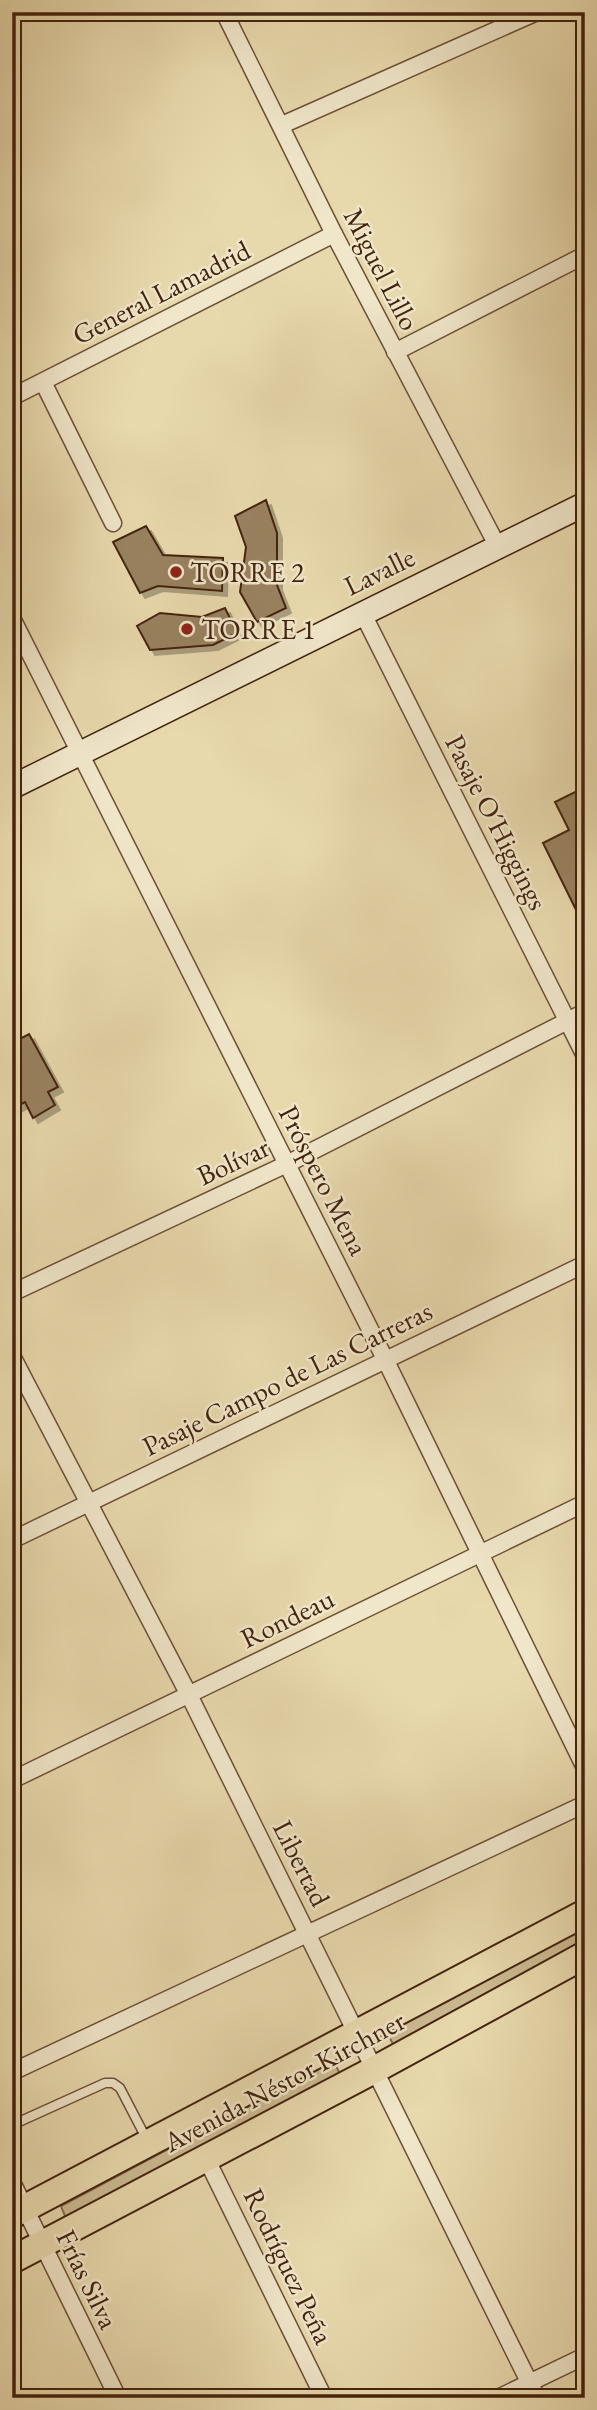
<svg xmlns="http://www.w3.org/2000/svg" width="597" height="2410" font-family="'EB Garamond',serif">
	<defs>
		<filter id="shadow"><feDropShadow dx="5" dy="5" stdDeviation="0" flood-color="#0004"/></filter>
	</defs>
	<rect width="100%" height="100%" fill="#e8d9ad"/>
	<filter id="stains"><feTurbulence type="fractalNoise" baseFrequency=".00286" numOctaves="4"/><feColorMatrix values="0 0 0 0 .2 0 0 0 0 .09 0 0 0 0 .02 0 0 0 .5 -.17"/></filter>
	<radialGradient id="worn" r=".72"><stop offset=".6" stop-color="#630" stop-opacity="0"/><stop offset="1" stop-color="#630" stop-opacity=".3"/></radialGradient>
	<g fill="#ccba92" stroke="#886e50" stroke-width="2">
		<path d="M 585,1925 L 585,1950 L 396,2049 L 385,2030 Z"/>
		<path d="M 334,2061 L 342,2079 L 69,2226 L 61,2206 Z"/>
	</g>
	<g fill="#998261" stroke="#44230e" stroke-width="2" filter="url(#shadow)">
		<path d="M 266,500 L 277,533 L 277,585 L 286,608 L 257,622 L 240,592 L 246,547 L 235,516 Z"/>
		<path d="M 146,526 L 163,555 L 223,558 L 222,591 L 158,586 L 140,593 L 113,542 Z"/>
		<path d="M 225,608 L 237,633 L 213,645 L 150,650 L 137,626 L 160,613 L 202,617 Z"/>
		<path d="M 585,787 L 585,928 L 543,843 L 569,830 L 555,802 Z"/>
		<path d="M 29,1034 L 58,1087 L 48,1092 L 55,1105 L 33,1118 L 25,1102 L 12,1109 L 12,1043 Z"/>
	</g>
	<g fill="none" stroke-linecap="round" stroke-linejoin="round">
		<defs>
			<path id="lane" d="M 12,2125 L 105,2083 L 113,2083 L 120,2088 L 146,2138"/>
			<g id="street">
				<path d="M 224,12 L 334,234 L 498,547"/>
				<path d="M 282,125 L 537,12"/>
				<path d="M 395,352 L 585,255"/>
				<path d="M 43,382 L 113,523"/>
				<path d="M 12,397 L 334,234"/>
				<path d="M 362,612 L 585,1056"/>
				<path d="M 12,618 L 385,1359 L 585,1768"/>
				<path d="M 12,1293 L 287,1164 L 585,1012"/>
				<path d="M 12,1356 L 189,1695 L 537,2398"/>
				<path d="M 12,1540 L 585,1264"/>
				<path d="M 12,1780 L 585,1503"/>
				<path d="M 12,2072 L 585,1804"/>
				<path d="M 206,2158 L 324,2398"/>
				<path d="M 12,2182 L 118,2398"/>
				<path d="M 498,2398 L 585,2356"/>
			</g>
			<path id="secondary" d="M 12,787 L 585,504"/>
			<g id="primary">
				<path d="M 12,2215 L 585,1913"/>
				<path d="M 12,2260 L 374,2070 L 585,1955"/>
			</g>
		</defs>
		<use href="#lane" stroke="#6d5036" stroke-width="11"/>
		<use href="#street" stroke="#6d5036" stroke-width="19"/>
		<use href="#secondary" stroke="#44230e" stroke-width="26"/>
		<use href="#primary" stroke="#44230e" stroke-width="30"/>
		<use href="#lane" stroke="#f0e6ca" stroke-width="8"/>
		<use href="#street" stroke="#f0e6ca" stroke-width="16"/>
		<use href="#secondary" stroke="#f0e6ca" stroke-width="23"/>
		<use href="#primary" stroke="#e8d9ad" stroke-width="26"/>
	</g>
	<g fill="#8f2418" stroke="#f0e6ca" stroke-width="2.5">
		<circle cx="176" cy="572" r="7"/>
		<circle cx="187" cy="629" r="7"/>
	</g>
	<g text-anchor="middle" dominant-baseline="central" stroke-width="5" stroke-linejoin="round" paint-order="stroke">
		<g font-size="28" fill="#44230e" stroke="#f0e6ca">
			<text transform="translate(382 269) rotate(63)">Miguel Lillo</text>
			<text transform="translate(161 292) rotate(-27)">General Lamadrid</text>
			<text transform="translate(379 571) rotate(-26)">Lavalle</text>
			<text transform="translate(497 822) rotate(63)">Pasaje O´Higgings</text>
			<text transform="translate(233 1161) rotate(-25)">Bolívar</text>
			<text transform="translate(324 1180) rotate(63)">Próspero Mena</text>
			<text transform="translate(287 1378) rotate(-26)">Pasaje Campo de Las Carreras</text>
			<text transform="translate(287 1618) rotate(-26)">Rondeau</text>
			<text transform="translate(302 1863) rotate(63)">Libertad</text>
			<text transform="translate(284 2081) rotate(-28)">Avenida Néstor Kirchner</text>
			<text transform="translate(289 2266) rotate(64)">Rodríguez Peña</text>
			<text transform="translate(88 2279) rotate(64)">Frías Silva</text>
		</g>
		<g font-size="28" fill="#44230e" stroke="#f0e6ca" text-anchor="start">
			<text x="190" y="572">TORRE 2</text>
			<text x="201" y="629">TORRE 1</text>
		</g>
	</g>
	<rect width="597" height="2410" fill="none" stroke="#e8d9ad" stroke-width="42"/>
	<rect x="14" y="14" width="569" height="2382" fill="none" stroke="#44230e" stroke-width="3.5"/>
	<rect x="21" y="21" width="555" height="2368" fill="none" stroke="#44230e" stroke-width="2"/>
	<rect width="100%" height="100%" filter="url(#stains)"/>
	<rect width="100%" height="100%" fill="url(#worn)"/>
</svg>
